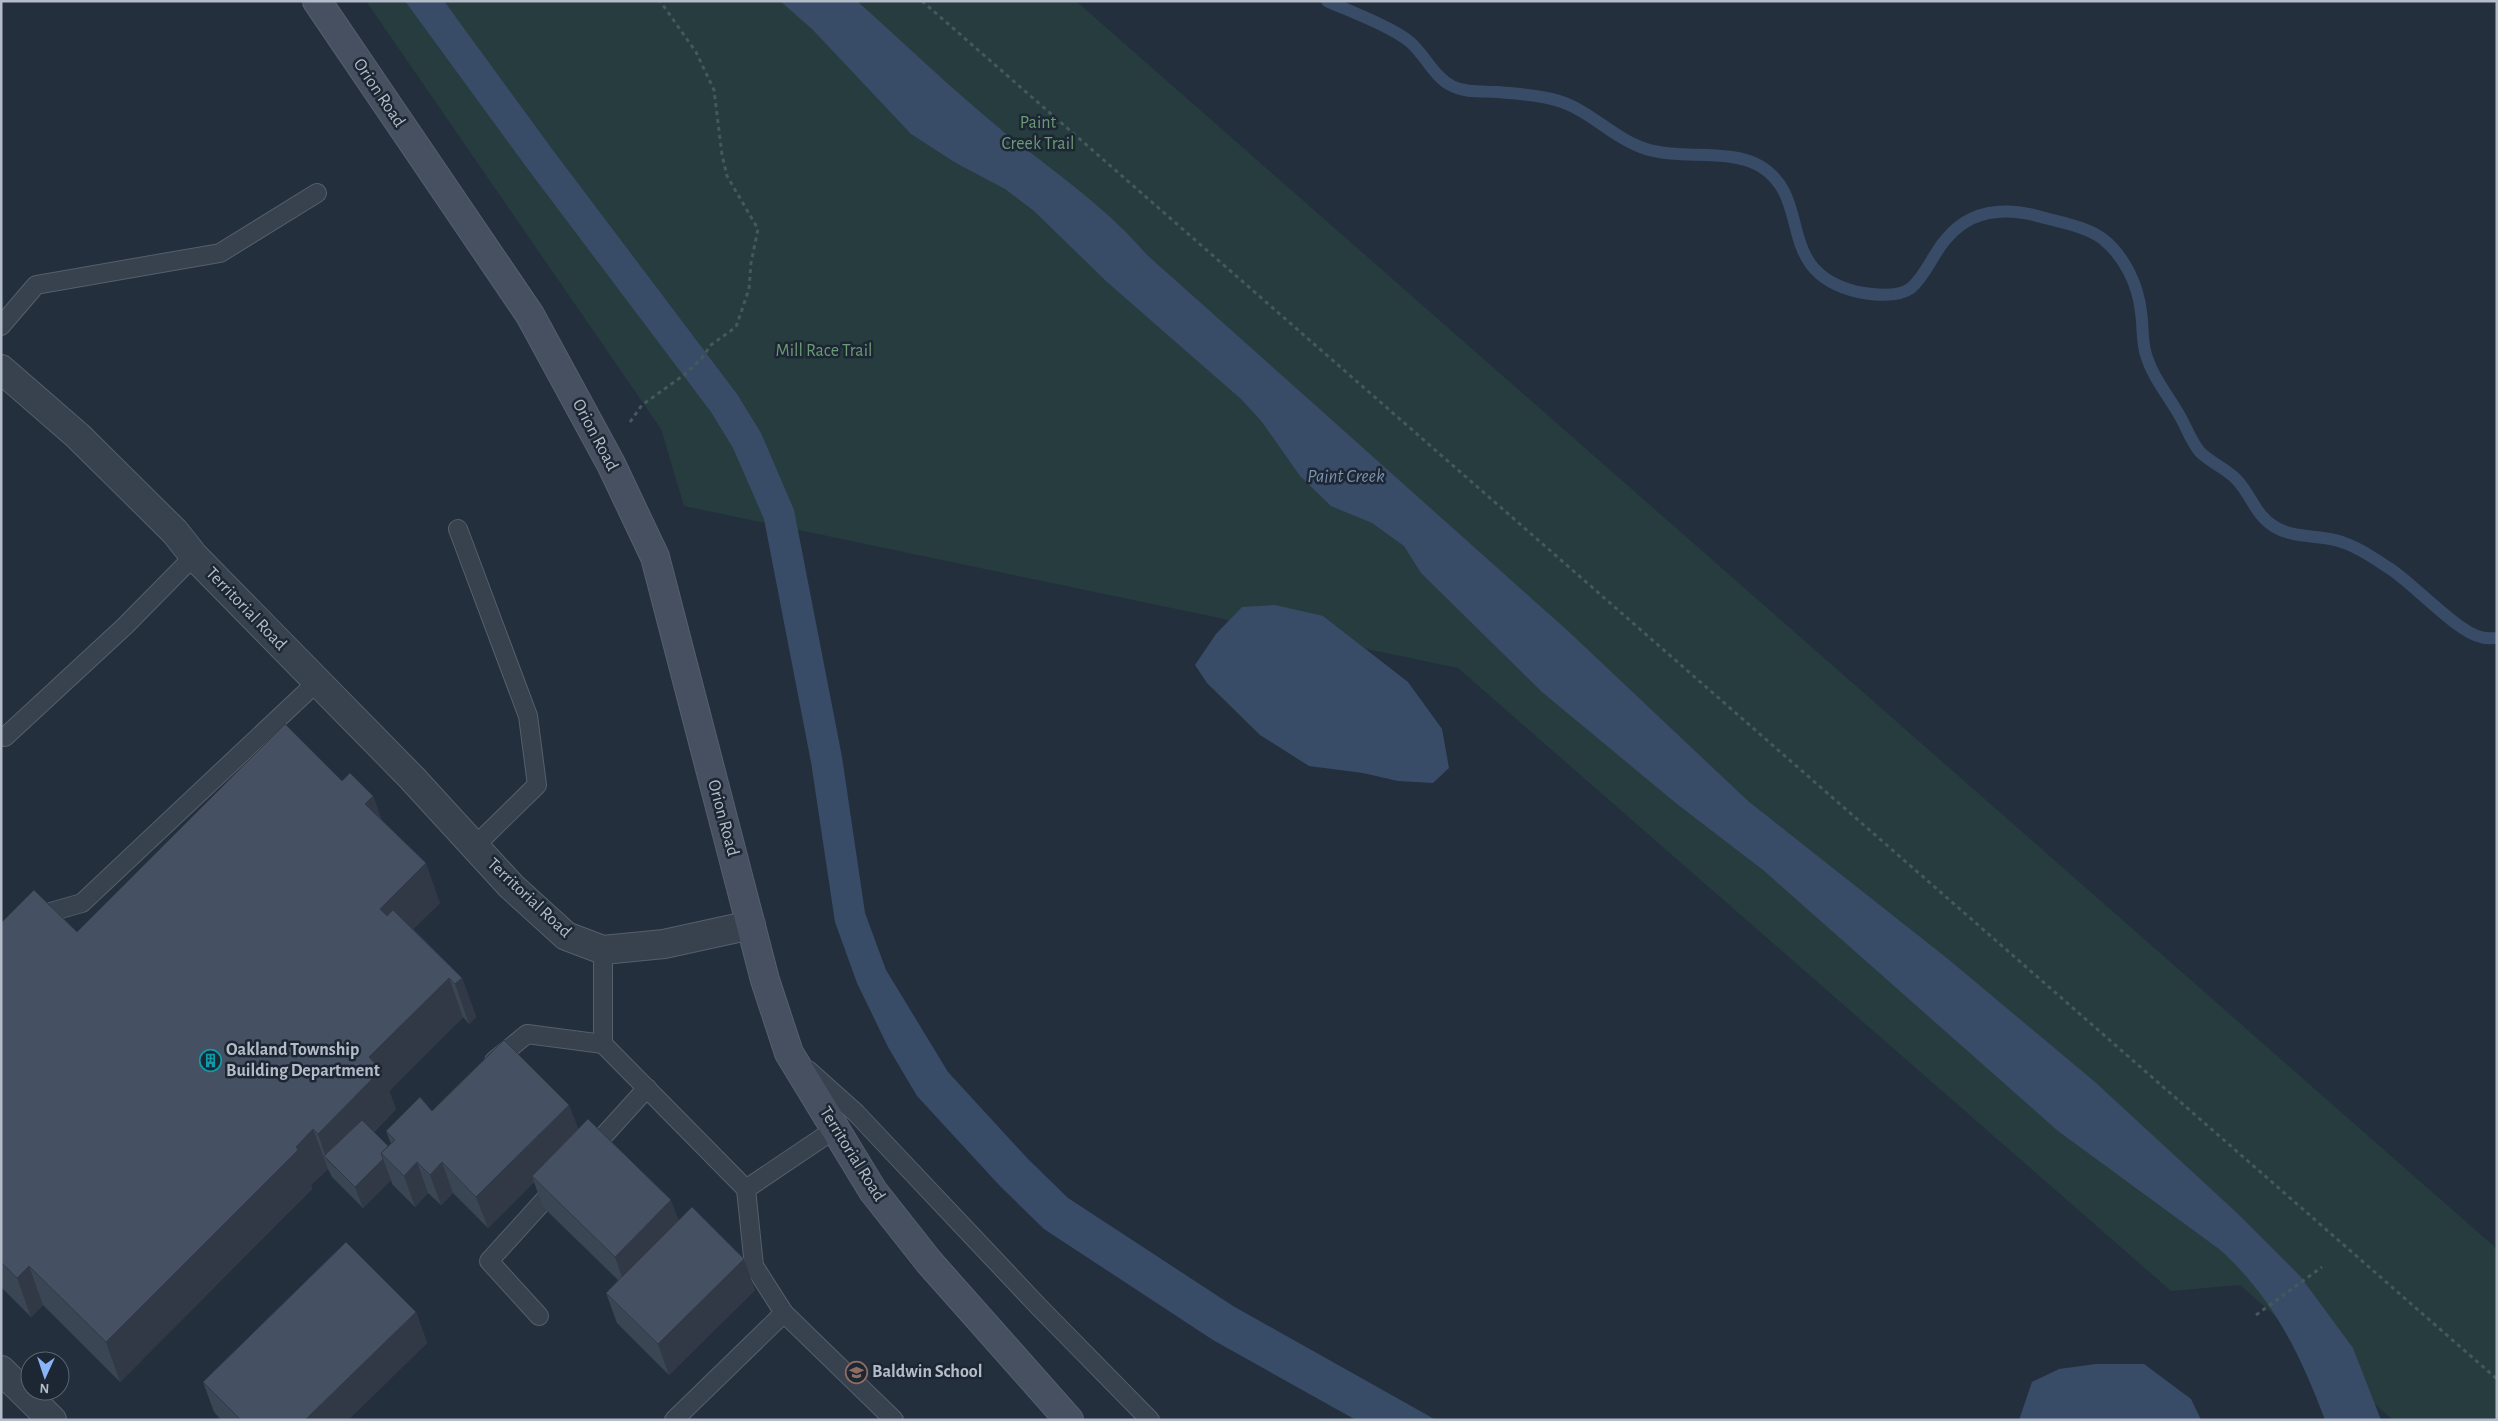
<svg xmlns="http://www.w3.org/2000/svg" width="2498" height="1421" font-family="'Alegreya Sans',sans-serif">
	<rect width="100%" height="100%" fill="#242f3e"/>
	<path fill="#263c3f" d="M 366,1 L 1076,1 L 2497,1249 L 2497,1420 L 2393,1420 L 2240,1285 L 2171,1291 L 1458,668 L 684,506 L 661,429 Z"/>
	<g fill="#394c67">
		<path d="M 405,1 L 444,1 L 552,149 L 737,394 L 761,433 L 794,510 L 842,757 L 865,913 L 886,970 L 948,1072 L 1028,1159 L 1068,1198 L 1233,1306 L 1436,1420 L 1356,1420 L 1213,1340 L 1044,1229 L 1000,1186 L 917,1096 L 888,1047 L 857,983 L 835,922 L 811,762 L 764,519 L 733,448 L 711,412 L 527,168 Z"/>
		<path d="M 780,1 L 857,1 C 906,45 954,91 1005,133 C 1053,171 1106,207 1146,254 L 1568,631 L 1748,801 L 1948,959 L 2095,1082 L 2237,1213 L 2300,1276 L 2353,1348 L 2381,1420 L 2325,1420 C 2301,1355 2272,1296 2219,1249 L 2058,1131 L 1763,870 L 1677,804 L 1542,692 L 1421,573 L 1404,546 L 1372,523 L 1331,506 L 1300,476 L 1262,422 L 1241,399 L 1107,282 L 1034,211 L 1005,189 L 956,163 L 911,134 L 812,29 Z"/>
		<path d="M 1275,605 L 1323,616 L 1408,682 L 1442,729 L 1449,768 L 1433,783 L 1398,781 L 1363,773 L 1309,766 L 1260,735 L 1207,683 L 1195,665 L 1216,634 L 1242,607 Z"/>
		<path d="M 2096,1364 L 2144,1364 L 2191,1399 L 2201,1420 L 2019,1420 L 2032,1382 L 2059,1369 Z"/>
	</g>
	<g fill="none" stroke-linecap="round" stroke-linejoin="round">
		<path stroke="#394c67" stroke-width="12" d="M 1327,1 C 1349,11 1392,27 1410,42 C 1425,55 1434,77 1452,86 C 1466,93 1483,91 1498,92 C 1518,94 1540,95 1559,101 C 1591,111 1614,139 1646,149 C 1681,160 1729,148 1760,166 C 1815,199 1772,272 1858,292 C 1874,295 1898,298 1911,288 C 1927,274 1933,253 1947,238 C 1973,207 2009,207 2045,218 C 2064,223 2087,227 2103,239 C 2125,257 2138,285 2141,312 C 2143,325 2142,339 2145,351 C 2151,376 2169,396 2181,418 C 2187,429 2192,443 2200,452 C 2211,463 2227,469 2237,480 C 2252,496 2255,515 2275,527 C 2293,538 2315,535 2335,540 C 2355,545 2372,557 2389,568 C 2414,584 2457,632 2481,637 C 2486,639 2492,638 2497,638"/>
		<defs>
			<g id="lane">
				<path d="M 1,326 L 36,285 L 220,253 L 317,193"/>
				<path d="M 458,529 L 528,716 L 537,785 L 475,846"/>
				<path d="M 5,737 L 125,626 L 194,556"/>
				<path d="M 1,938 L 19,921 L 82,903 L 317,682"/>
				<path d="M 603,950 L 603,1044 L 746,1189 L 754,1266 L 784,1313 L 894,1420"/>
				<path d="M 494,1061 L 527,1034 L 603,1044"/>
				<path d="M 808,1070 L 856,1113 L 1040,1308 L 1150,1420"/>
				<path d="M 589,1152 L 647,1088"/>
				<path d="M 746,1189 L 835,1129"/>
				<path d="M 539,1316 L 489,1261 L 557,1186"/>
				<path d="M 674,1420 L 784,1313"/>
			</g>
			<g id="street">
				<path d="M 1,369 L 78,436 L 175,532 L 194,556 L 412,778 L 511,886 L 566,936 L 603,950 L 664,944 L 751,925"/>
				<path d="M 1,1370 L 52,1420"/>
			</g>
			<path id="secondary" d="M 317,1 L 530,315 L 611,464 L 655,557 L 765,980 L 789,1053 L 873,1191 L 929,1262 L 1069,1420"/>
		</defs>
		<use href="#lane" stroke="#565f6c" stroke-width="20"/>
		<use href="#street" stroke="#565f6c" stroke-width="30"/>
		<use href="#secondary" stroke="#565f6c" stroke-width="30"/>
		<g stroke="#44595c" stroke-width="3" stroke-dasharray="4 4" stroke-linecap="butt">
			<path d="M 922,1 L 2497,1379"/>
			<path d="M 630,422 L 642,405 L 684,375 L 702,358 L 711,345 L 736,327 L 749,289 L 751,263 L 758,229 L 727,176 L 722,155 L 714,90 L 696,52 L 660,1"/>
			<path d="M 2256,1315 L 2322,1267"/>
		</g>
		<use href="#lane" stroke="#38414e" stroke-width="18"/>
		<use href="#street" stroke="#38414e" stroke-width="28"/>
		<use href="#secondary" stroke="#465061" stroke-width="28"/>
	</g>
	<g fill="#3b4654">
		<path d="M 342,781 L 373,796 L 382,821 L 440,903 L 413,929 L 462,978 L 476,1017 L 469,1024 L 463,1017 L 389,1091 L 396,1109 L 374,1132 L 388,1146 L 391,1144 L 386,1131 L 432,1111 L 569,1105 L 578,1129 L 755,1290 L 669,1375 L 617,1323 L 606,1293 L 618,1280 L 543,1207 L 534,1182 L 488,1228 L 453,1193 L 441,1205 L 428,1193 L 415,1207 L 392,1184 L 391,1180 L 363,1208 L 332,1177 L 328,1169 L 311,1185 L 312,1189 L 120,1382 L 43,1305 L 31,1317 L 1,1287 L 1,923 L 77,932 Z"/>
		<path d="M 416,1312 L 427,1343 L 348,1420 L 221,1420 L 214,1412 L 203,1382 Z"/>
	</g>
	<g fill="#303945">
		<path d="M 373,796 L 387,835 L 365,804 Z"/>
		<path d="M 426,863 L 440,903 L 394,948 L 380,909 Z"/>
		<path d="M 449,978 L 463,1017 L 389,1091 L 396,1109 L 336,1169 L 327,1160 L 318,1134 L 369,1057 Z"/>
		<path d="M 462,978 L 476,1017 L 469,1024 L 455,984 Z"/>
		<path d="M 569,1105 L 581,1135 L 532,1176 L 534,1182 L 488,1228 L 476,1197 Z"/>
		<path d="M 313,1129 L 328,1169 L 311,1185 L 312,1189 L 120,1382 L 106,1342 Z"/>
		<path d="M 383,1159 L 391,1180 L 363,1208 L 355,1187 Z"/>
		<path d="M 417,1162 L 428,1193 L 415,1207 L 404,1176 Z"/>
		<path d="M 442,1162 L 453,1193 L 441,1205 L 430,1175 Z"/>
		<path d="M 671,1200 L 683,1231 L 626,1288 L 615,1257 Z"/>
		<path d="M 744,1259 L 755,1290 L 669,1375 L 658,1344 Z"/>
		<path d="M 29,1266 L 43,1305 L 31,1317 L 17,1278 Z"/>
		<path d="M 416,1312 L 427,1343 L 348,1420 L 305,1420 Z"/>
	</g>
	<g fill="#455162" stroke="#303945">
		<path d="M 285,724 L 342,781 L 350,773 L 373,796 L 365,804 L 426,863 L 380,909 L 387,916 L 393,910 L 462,978 L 455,984 L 449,978 L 369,1057 L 381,1070 L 318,1134 L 313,1129 L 296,1147 L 298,1150 L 106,1342 L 29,1266 L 17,1278 L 1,1262 L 1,923 L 34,890 L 77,932 Z"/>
		<path d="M 504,1040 L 569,1105 L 476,1197 L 442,1162 L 430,1175 L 417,1162 L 404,1176 L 381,1153 L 395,1140 L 386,1131 L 420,1097 L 432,1111 Z"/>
		<path d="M 588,1119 L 671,1200 L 615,1257 L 532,1176 Z"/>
		<path d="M 362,1120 L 388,1146 L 381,1153 L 383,1159 L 355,1187 L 324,1156 Z"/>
		<path d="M 692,1207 L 744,1259 L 658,1344 L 606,1293 Z"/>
		<path d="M 346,1242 L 416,1312 L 305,1420 L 241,1420 L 203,1382 Z"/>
	</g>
	<defs>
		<symbol id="building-ring" viewBox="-11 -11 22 22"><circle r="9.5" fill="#1d2633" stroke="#0f9aa8" stroke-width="1.5"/><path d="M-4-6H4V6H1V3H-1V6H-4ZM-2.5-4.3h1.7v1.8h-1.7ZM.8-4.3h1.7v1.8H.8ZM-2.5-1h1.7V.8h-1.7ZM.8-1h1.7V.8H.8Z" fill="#0f9aa8"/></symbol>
		<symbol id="school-ring" viewBox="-11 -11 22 22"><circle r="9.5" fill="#1d2633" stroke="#8d6e63" stroke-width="1.5"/><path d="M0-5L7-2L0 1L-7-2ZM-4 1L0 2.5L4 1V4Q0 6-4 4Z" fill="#8d6e63"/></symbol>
	</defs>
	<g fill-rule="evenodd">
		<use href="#building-ring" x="198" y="1048" width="25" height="25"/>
		<use href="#school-ring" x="844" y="1360" width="25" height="25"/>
	</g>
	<g text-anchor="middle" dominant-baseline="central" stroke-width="5" stroke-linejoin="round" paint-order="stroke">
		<g font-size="18" fill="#b4bcc9" stroke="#1d2633">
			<text transform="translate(379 93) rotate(56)">Orion Road</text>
			<text transform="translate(595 435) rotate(62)">Orion Road</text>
			<text transform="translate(246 609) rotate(46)">Territorial Road</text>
			<text transform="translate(723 818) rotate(75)">Orion Road</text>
			<text transform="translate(529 898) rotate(43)">Territorial Road</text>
			<text transform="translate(852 1154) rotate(58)">Territorial Road</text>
		</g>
		<g font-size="18" fill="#6b9a76" stroke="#1d2633">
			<text x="1038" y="123">Paint<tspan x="1038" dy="21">Creek Trail</tspan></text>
			<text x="824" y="351">Mill Race Trail</text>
		</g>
		<g font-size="18" font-weight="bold" fill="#b4bcc9" stroke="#1d2633" text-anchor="start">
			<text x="226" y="1050">Oakland Township<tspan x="226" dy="21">Building Department</tspan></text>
			<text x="872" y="1372">Baldwin School</text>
		</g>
		<g font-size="19" font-style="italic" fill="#7c92b1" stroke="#1d2633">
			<text x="1346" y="476">Paint Creek</text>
		</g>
	</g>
	<rect width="2498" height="1421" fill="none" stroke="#b4bcc9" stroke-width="5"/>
	<g transform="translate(45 1376) rotate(183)"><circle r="24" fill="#1d2633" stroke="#59626f"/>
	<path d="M0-4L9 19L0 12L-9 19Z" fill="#8ab4f8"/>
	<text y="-8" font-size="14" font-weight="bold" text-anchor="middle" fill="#b4bcc9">N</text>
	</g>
</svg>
